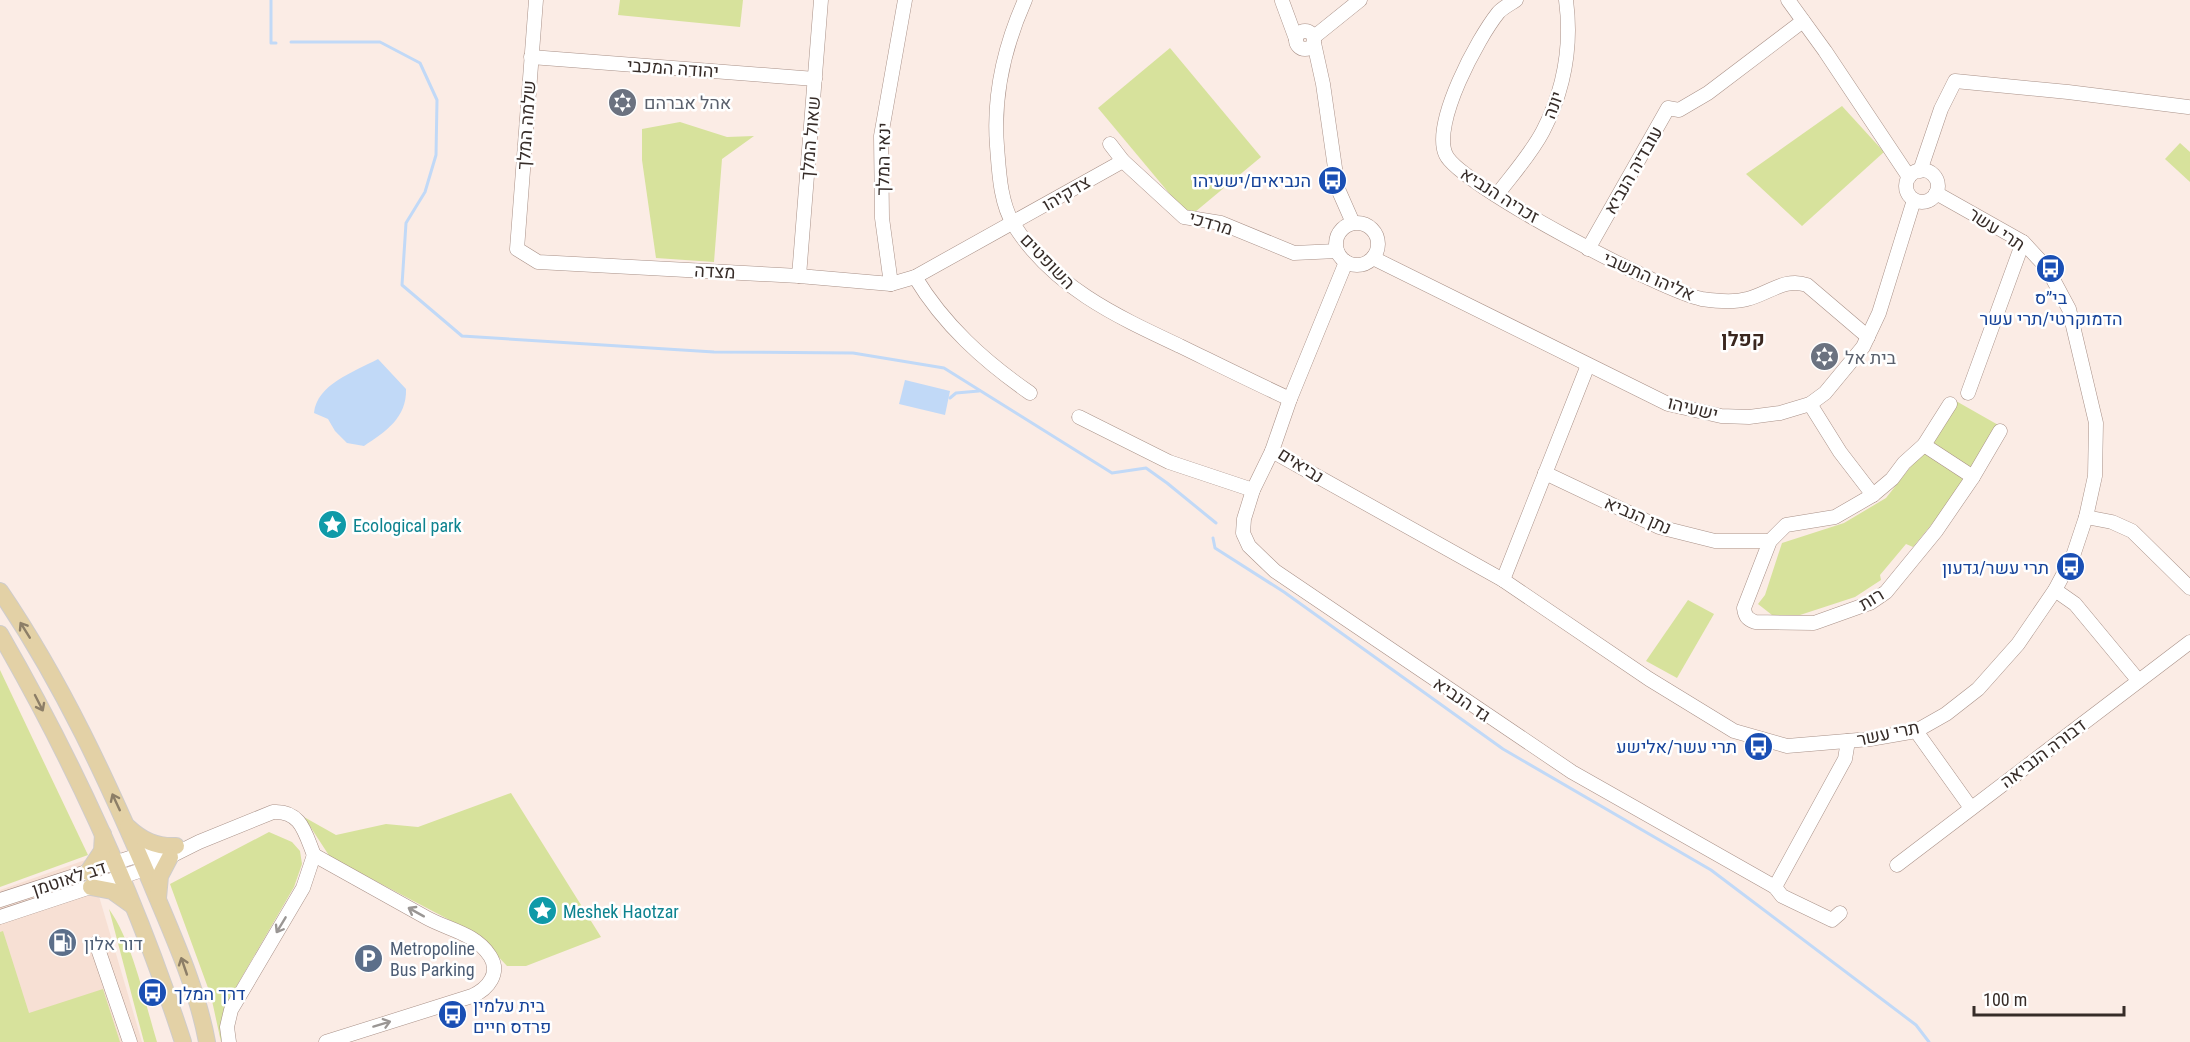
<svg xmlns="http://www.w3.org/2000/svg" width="2190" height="1042" font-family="'Roboto Condensed',Heebo,sans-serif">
	<rect width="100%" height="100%" fill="#fbece5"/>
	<path fill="#f7e0d4" d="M 88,859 L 142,1042 L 0,1042 L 0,890 Z"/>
	<g fill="#d7e29c">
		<path d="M 620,0 L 743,0 L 740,27 L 618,15 Z"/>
		<path d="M 1170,48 L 1261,157 L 1189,217 L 1098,108 Z"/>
		<path d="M 1842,106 L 1884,152 L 1802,226 L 1746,174 Z"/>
		<path d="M 680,122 L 727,137 L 754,136 L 722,159 L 714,262 L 656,258 L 642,160 L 642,129 Z"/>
		<path d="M 2180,143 L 2190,152 L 2190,182 L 2165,159 Z"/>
		<path d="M 1956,401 L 2000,426 L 1959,491 L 1913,547 L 1906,544 L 1880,575 L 1881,580 L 1855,597 L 1800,615 L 1772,615 L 1758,604 L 1765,595 L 1782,543 L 1844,523 L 1886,498 L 1924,450 Z"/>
		<path d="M 1688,600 L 1714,614 L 1677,678 L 1646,661 Z"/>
		<path d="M 0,670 L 88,855 L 0,887 Z"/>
		<path d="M 511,793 L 601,937 L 526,966 L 507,966 L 478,935 L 330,857 L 304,817 L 336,835 L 386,824 L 418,827 Z"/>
		<path d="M 269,832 L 292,842 L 300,851 L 302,864 L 294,887 L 232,994 L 223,1016 L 221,1028 L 221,1042 L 211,996 L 170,884 Z"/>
		<path d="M 109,909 C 134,945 144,1000 157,1042 L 144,1042 Z"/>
		<path d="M 3,931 L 29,1013 L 103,989 L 120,1042 L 0,1042 L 0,932 Z"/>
	</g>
	<g fill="#c1d9f7">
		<path d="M 378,359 L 406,389 C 407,418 385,432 364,446 L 347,443 L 335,431 L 328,419 L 314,413 C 317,384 354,372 378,359 Z"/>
		<path d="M 905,380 L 950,391 L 945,415 L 899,404 Z"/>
	</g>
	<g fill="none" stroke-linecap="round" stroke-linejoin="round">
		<g stroke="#c1d9f7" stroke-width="3">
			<path d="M 271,0 L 271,43 L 276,43"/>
			<path d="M 291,42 L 380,42 L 420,63 L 437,100 L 436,155 L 425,192 L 406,223 L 402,285 L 462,336 L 714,352 L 853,353 L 944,368 L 1112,473 L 1146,468 L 1167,483 L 1216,523"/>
			<path d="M 950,398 L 956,393 L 979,391"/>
			<path d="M 1213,538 L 1215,548 L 1284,592 L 1503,749 L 1711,870 L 1916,1025 L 1929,1042"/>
		</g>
		<defs>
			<g id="minor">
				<path d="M 536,0 L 517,249 L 538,262 L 799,276 L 891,284 L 915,277 L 1123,161"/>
				<path d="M 1025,0 C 1005,45 993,96 997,146 C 999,171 1000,203 1014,225 C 1053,287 1116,316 1180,346 C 1217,364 1253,382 1290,399"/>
				<path d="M 1516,0 C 1510,4 1502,8 1498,13 C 1478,38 1431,124 1446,155 C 1460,185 1664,292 1702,299 C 1716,301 1733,303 1747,299 C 1768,294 1785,277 1807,285 L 1868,337"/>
				<path d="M 1788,0 L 1825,51 L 1909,177"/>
				<path d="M 1282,1 L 1296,39"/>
				<circle cx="1305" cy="40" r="9"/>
				<path d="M 1314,37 L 1360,0"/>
				<path d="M 1314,43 L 1323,84 L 1338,189 L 1353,223"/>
				<path d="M 531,57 L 815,79"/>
				<path d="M 1110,144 L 1123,161 L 1184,217 L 1221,223 L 1294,253 L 1337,251"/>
				<circle cx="1922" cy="186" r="16"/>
				<path d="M 1920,171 L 1941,109 L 1955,81 L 2068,92 L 2188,107"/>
				<path d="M 1497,195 C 1512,175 1531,154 1543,131 C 1564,90 1572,45 1566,0"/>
				<circle cx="1357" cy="244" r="21"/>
				<path d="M 1588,249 L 1668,108 L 1679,110 L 1708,93 L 1803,21"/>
				<path d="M 1373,258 L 1668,404 L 1721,416 L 1749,417 L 1780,413 L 1810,404 L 1825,393 L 1863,347 L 1879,313 L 1914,200"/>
				<path d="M 1346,262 L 1290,399 L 1272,451 L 1253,490 L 1244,519 L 1243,533 L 1249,546 L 1275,571 L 1572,772 L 1775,887 L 1782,896 L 1832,920 L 1840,913"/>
				<path d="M 799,276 L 821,0"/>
				<path d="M 915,277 C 944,325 984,361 1030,393"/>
				<path d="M 891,284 L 882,218 L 881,136 L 905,0"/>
				<path d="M 1968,393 L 2023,242"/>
				<path d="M 1810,404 L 1840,452 L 1873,495"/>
				<path d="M 1950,404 L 1924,445 L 1904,463 L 1892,479 L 1873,495 L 1835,517 L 1786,525 L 1770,541 L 1744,608 C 1745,616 1747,619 1755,622 L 1814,623 L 1870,603 L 1886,592 L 1936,531 L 1973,477 L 2000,431"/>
				<path d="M 1079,417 L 1169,462 L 1253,490"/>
				<path d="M 1924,445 L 1973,477"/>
				<path d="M 1272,451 L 1503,580 L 1649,679 L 1734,731 L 1787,746 L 1870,739 L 1916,731 L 1946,714 L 1978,689 L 2018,644 L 2055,590 L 2073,556 L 2086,517 L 2095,476 L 2096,423 L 2069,309 L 2047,268 L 2023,242 L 1936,193"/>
				<path d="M 1545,473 L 1659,527 L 1715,541 L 1770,541"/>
				<path d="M 2086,517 L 2112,522 L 2132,531 L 2190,588"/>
				<path d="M 1503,580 L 1588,365"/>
				<path d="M 2055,590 L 2075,604 L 2138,680"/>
				<path d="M 1916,731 L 1971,808"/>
				<path d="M 1897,865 L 2190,642"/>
				<path d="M 1775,887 L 1845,759 L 1848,741"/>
				<path d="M 0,900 L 139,855 L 170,847"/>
				<path d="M 0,917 L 145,869 L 199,842 L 273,812 C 301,810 305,833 314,855"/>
				<path d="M 96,943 L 130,1042"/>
				<path d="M 229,1042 L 227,1027 L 231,1010 L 303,888 L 314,855 C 351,876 389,897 427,918 C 449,930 475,933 490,956 C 501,973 488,989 472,996 L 326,1042"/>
			</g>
			<g id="major">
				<path d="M 0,591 C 62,682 108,782 151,883 C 172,934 197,987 207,1042"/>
				<path d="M 0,634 C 75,764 137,900 183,1042"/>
				<path d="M 128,827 C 142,840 156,847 176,846"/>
				<path d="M 88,872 L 102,851 L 103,834"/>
				<path d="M 91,887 L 112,891 L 133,906"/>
				<path d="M 158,898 L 160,876 L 170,857"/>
			</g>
		</defs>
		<use href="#minor" stroke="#a99188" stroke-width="15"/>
		<use href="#major" stroke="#cfcccb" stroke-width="18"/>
		<use href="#minor" stroke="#fff" stroke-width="14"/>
		<use href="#major" stroke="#e3d1a6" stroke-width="16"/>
	</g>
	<defs><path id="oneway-shaft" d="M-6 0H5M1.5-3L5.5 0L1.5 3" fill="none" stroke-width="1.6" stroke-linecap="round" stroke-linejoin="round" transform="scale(1.5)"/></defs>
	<g stroke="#8c7e67">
		<use href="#oneway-shaft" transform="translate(25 630) rotate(-122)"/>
		<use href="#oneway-shaft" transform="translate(39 703) rotate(63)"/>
		<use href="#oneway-shaft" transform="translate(116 802) rotate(-115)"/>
		<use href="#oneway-shaft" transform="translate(184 966) rotate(-109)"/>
	</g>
	<g stroke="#9a9694">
		<use href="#oneway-shaft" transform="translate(416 912) rotate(-151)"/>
		<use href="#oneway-shaft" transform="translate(281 925) rotate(121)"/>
		<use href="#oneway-shaft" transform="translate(382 1024) rotate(-17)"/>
	</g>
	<defs>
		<symbol id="synagogue-disc" viewBox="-11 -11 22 22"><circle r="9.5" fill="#6b7280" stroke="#fff"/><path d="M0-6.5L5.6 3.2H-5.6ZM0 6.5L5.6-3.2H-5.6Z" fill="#fff"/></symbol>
		<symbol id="bus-disc" viewBox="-11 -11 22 22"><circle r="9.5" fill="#1a4fb4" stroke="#fff"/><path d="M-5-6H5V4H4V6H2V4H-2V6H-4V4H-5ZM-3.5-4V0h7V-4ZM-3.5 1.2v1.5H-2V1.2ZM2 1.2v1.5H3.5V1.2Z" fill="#fff"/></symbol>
		<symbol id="sight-disc" viewBox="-11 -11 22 22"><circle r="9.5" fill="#0f9aa8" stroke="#fff"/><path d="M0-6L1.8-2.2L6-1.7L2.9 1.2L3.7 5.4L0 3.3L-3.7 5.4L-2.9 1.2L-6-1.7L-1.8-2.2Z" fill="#fff"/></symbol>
		<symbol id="fuel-disc" viewBox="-11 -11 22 22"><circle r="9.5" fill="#5c6f8a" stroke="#fff"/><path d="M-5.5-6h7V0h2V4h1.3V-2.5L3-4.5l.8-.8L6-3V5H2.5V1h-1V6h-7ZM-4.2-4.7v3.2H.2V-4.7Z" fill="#fff"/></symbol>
		<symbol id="parking-disc" viewBox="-11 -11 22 22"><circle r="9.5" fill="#5c6f8a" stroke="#fff"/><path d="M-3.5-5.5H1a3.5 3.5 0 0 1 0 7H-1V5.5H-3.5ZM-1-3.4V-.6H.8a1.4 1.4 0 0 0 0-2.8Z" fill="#fff"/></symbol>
	</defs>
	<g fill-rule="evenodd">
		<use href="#synagogue-disc" x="606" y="86" width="33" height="33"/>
		<use href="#bus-disc" x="1316" y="164" width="33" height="33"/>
		<use href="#bus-disc" x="2034" y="252" width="33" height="33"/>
		<use href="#synagogue-disc" x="1808" y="340" width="33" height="33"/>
		<use href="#sight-disc" x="316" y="508" width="33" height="33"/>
		<use href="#bus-disc" x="2054" y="550" width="33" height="33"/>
		<use href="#bus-disc" x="1742" y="730" width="33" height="33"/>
		<use href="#sight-disc" x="526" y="894" width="33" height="33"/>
		<use href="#fuel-disc" x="46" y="926" width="33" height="33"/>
		<use href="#parking-disc" x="352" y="942" width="33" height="33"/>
		<use href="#bus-disc" x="136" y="976" width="33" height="33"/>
		<use href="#bus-disc" x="436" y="998" width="33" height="33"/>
	</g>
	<g text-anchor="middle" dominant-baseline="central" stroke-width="5" stroke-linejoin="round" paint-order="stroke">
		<g font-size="18" fill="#362c28" stroke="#fff">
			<text transform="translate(673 68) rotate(4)">יהודה המכבי</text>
			<text transform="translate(1553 105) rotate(-70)">יונה</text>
			<text transform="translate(526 125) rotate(-86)">שלמה המלך</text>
			<text transform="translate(810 138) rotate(-85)">שאול המלך</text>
			<text transform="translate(883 159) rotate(-89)">ינאי המלך</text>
			<text transform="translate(1633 170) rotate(-60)">עובדיה הנביא</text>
			<text transform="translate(1066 193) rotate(-30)">צדקיהו</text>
			<text transform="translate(1500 195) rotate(32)">זכריה הנביא</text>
			<text transform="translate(1211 223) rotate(16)">מרדכי</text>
			<text transform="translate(1997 229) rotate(33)">תרי עשר</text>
			<text transform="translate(1048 261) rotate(46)">השופטים</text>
			<text transform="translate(715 271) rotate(3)">מצדה</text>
			<text transform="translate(1649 276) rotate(23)">אליהו התשבי</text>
			<text transform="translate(1693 408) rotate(14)">ישעיהו</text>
			<text transform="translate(1301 465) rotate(32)">נביאים</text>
			<text transform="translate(1638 515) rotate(23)">נתן הנביא</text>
			<text transform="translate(1871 599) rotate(-31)">רות</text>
			<text transform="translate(1462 699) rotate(34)">גד הנביא</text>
			<text transform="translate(1888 733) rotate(-12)">תרי עשר</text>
			<text transform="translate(2043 753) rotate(-37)">דבורה הנביאה</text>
			<text transform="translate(69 878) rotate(-18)">דב לאוטמן</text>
		</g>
		<g font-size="18" fill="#5b616d" stroke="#fff" text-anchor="start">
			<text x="644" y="102">אהל אברהם</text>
			<text x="1845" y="357">בית אל</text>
		</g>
		<g font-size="18" fill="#164399" stroke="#fff" text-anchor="end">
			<text x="1311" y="180">הנביאים/ישעיהו</text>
			<text x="2051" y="297" text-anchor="middle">בי״ס<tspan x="2051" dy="21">הדמוקרטי/תרי עשר</tspan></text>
			<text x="2049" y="567">תרי עשר/גדעון</text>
			<text x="1737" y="746">תרי עשר/אלישע</text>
			<text x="174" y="993" text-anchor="start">דרך המלך</text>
			<text x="473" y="1005" text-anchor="start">בית עלמין<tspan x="473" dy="21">פרדס חיים</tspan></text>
		</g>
		<g font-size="18" fill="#0d838f" stroke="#fff" text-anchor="start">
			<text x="353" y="525">Ecological park</text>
			<text x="563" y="911">Meshek Haotzar</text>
		</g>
		<g font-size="18" fill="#4e5e75" stroke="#fff" text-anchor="start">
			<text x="84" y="943">דור אלון</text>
			<text x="390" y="948">Metropoline<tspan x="390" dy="21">Bus Parking</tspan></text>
		</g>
		<g font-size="20" font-weight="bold" fill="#3a271f" stroke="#fff">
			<text x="1743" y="339">קפלן</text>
		</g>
	</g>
	<path d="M1974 1006v9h150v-9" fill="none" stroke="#362c28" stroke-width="3"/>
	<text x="1983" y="1006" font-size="18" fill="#362c28" stroke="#ffffff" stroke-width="4.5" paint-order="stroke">100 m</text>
</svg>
